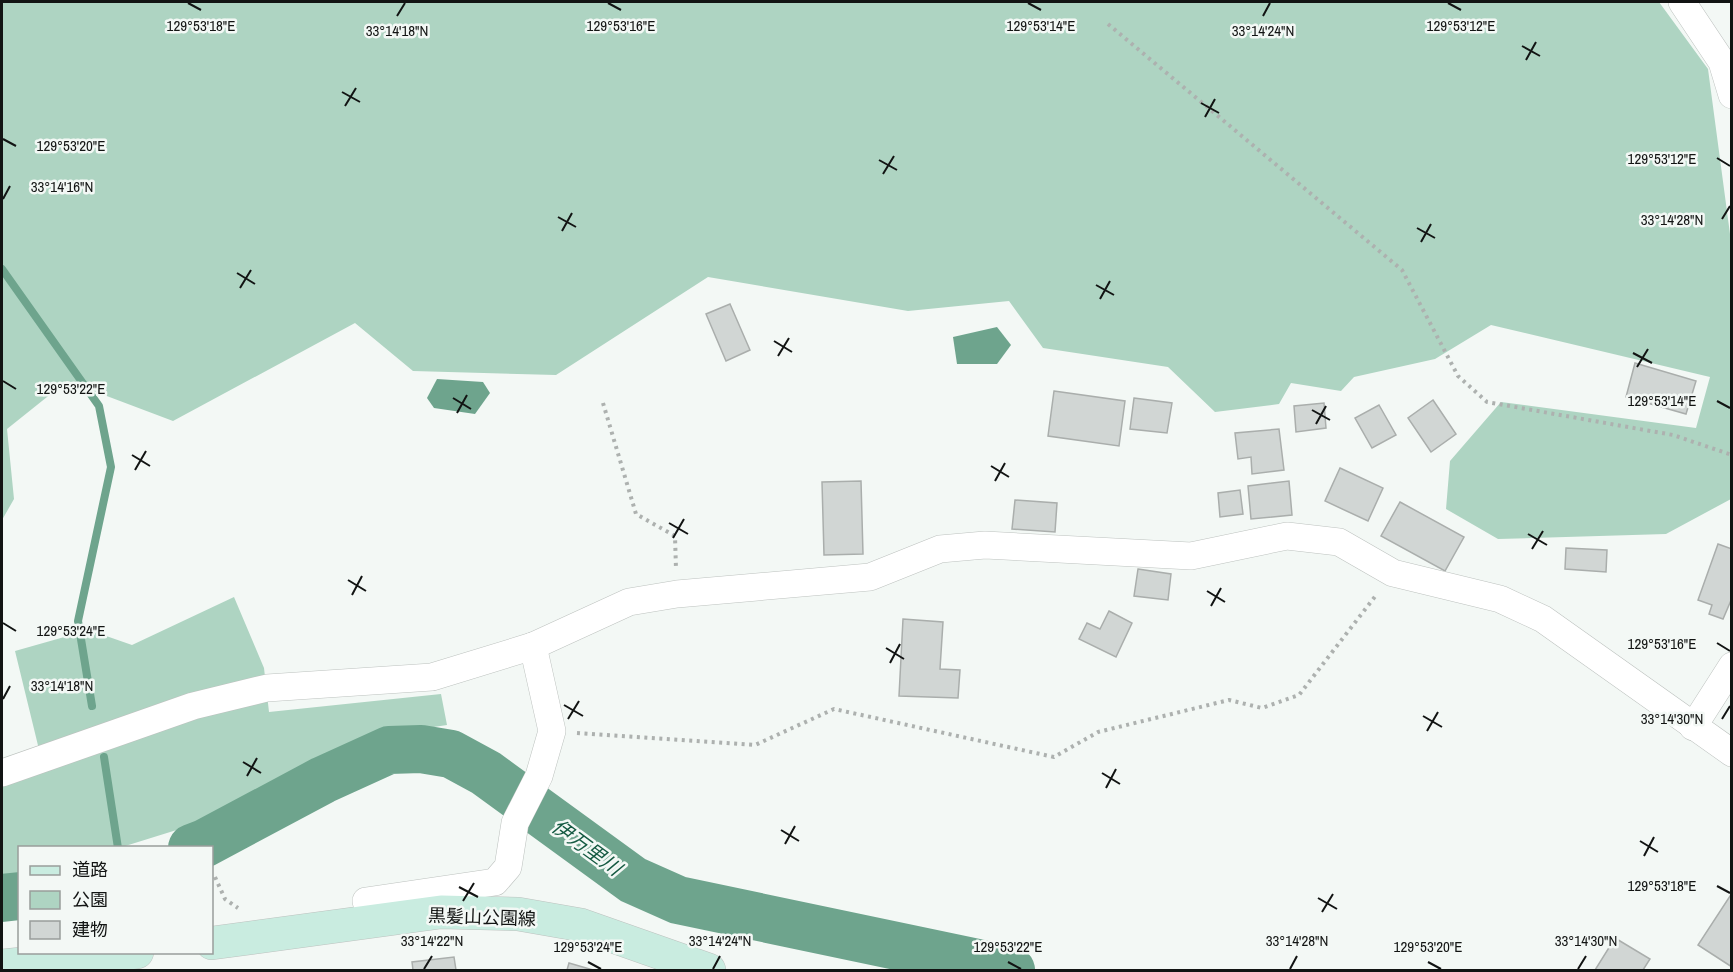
<svg xmlns="http://www.w3.org/2000/svg" width="1733" height="972" font-family="'Archivo Narrow','Noto Sans JP',sans-serif">
	<rect width="100%" height="100%" fill="#f3f8f5"/>
	<g fill="#aed4c2">
		<path d="M 2,2 L 1659,2 L 1708,69 L 1732,249 L 1731,499 L 1666,534 L 1498,539 L 1446,509 L 1450,461 L 1501,402 L 1696,428 L 1710,377 L 1491,325 L 1435,359 L 1354,377 L 1341,391 L 1291,383 L 1279,404 L 1215,412 L 1168,367 L 1043,348 L 1009,301 L 908,311 L 708,277 L 556,375 L 413,371 L 355,323 L 173,421 L 67,381 L 7,429 L 14,499 L 2,520 Z"/>
		<path d="M 234,597 L 264,668 L 269,712 L 441,694 L 447,725 L 367,737 L 183,828 L 122,847 L 20,848 L 19,878 L 2,874 L 2,786 L 44,770 L 15,651 L 89,630 L 132,645 Z"/>
	</g>
	<g fill="#6ea48d">
		<path d="M 997,327 L 1011,345 L 997,364 L 957,364 L 953,337 Z"/>
		<path d="M 437,379 L 483,382 L 490,393 L 475,414 L 434,408 L 427,398 Z"/>
	</g>
	<g fill="none" stroke-linecap="round" stroke-linejoin="round">
		<g stroke="#6ea48d" stroke-width="8">
			<path d="M 2,269 L 99,406 L 111,467 L 78,621 L 92,706"/>
			<path d="M 104,757 L 118,848"/>
		</g>
		<g stroke="#6ea48d" stroke-width="48">
			<path d="M 192,848 L 205,843 L 323,780 L 389,750 L 421,749 L 451,754 L 486,773 L 633,880 L 678,900 L 1011,970"/>
			<path d="M 2,898 L 20,896"/>
		</g>
	</g>
	<g fill="#d1d6d4" stroke="#aaaeac" stroke-width="1.5">
		<path d="M 730,304 L 750,350 L 726,361 L 706,314 Z"/>
		<path d="M 1635,363 L 1696,381 L 1686,414 L 1626,397 Z"/>
		<path d="M 1054,391 L 1125,401 L 1119,446 L 1048,436 Z"/>
		<path d="M 1134,398 L 1172,403 L 1167,433 L 1130,429 Z"/>
		<path d="M 1433,400 L 1456,434 L 1431,452 L 1408,418 Z"/>
		<path d="M 1324,403 L 1326,428 L 1296,432 L 1294,406 Z"/>
		<path d="M 1379,405 L 1396,435 L 1372,448 L 1355,418 Z"/>
		<path d="M 1279,429 L 1284,470 L 1252,474 L 1251,457 L 1238,459 L 1235,433 Z"/>
		<path d="M 1340,468 L 1383,488 L 1368,521 L 1325,501 Z"/>
		<path d="M 861,481 L 863,554 L 824,555 L 822,482 Z"/>
		<path d="M 1289,481 L 1292,515 L 1251,519 L 1248,486 Z"/>
		<path d="M 1240,490 L 1243,514 L 1220,517 L 1218,493 Z"/>
		<path d="M 1015,500 L 1057,503 L 1055,532 L 1012,529 Z"/>
		<path d="M 1400,502 L 1464,537 L 1445,571 L 1381,536 Z"/>
		<path d="M 1718,544 L 1732,549 L 1732,598 L 1723,619 L 1709,614 L 1712,605 L 1698,600 Z"/>
		<path d="M 1566,548 L 1607,550 L 1606,572 L 1565,569 Z"/>
		<path d="M 1138,569 L 1171,574 L 1168,600 L 1134,596 Z"/>
		<path d="M 1109,611 L 1132,623 L 1116,657 L 1079,639 L 1087,623 L 1100,629 Z"/>
		<path d="M 903,619 L 943,622 L 940,669 L 960,670 L 958,698 L 899,696 Z"/>
		<path d="M 1732,893 L 1732,967 L 1698,945 Z"/>
		<path d="M 1615,938 L 1650,959 L 1643,970 L 1595,970 Z"/>
		<path d="M 454,957 L 456,970 L 413,970 L 412,962 Z"/>
		<path d="M 569,963 L 593,970 L 567,970 Z"/>
	</g>
	<g fill="none" stroke-linecap="round" stroke-linejoin="round">
		<defs>
			<g id="minor">
				<path d="M 1682,2 L 1722,62 L 1732,95"/>
				<path d="M 1693,727 L 1732,666"/>
				<path d="M 2,773 L 193,706 L 267,688 L 432,677 L 533,646 L 629,602 L 677,594 L 870,577 L 940,549 L 985,545 L 1191,556 L 1287,536 L 1339,542 L 1393,573 L 1500,599 L 1543,619 L 1732,753"/>
				<path d="M 372,921 L 366,901 L 495,882 L 508,867 L 515,823 L 539,776 L 552,731 L 533,646"/>
			</g>
			<g id="secondary">
				<path d="M 212,943 L 441,912 L 518,914 L 581,925 L 709,970"/>
				<path d="M 2,966 L 137,952"/>
			</g>
		</defs>
		<use href="#minor" stroke="#bdc2bf" stroke-width="28"/>
		<use href="#secondary" stroke="#bdc2bf" stroke-width="34"/>
		<g stroke="#adb1af" stroke-width="4" stroke-dasharray="3 4.5" stroke-linecap="butt">
			<path d="M 1108,24 L 1402,270 L 1458,376 L 1487,402 L 1673,435 L 1732,455"/>
			<path d="M 603,403 L 636,514 L 675,536 L 676,569"/>
			<path d="M 577,733 L 755,745 L 834,709 L 1054,757 L 1098,732 L 1229,700 L 1262,708 L 1299,695 L 1377,594"/>
			<path d="M 215,877 L 225,899 L 238,908"/>
		</g>
		<use href="#minor" stroke="#fff" stroke-width="27"/>
		<use href="#secondary" stroke="#c9ece0" stroke-width="33"/>
	</g>
	<path fill="none" stroke="#121413" stroke-width="2" d="M 188,3 L 201,10M 608,3 L 621,10M 1028,3 L 1041,10M 1448,3 L 1461,10M 397,16 L 405,3M 1263,16 L 1270,3M 1522,46 L 1540,56M 1526,60 L 1536,42M 342,92 L 360,102M 1201,103 L 1219,113M 345,106 L 356,88M 1205,117 L 1215,99M 3,139 L 16,146M 1717,158 L 1730,166M 879,160 L 897,170M 883,174 L 894,156M 3,199 L 10,186M 558,217 L 576,227M 1722,219 L 1730,206M 1417,228 L 1435,238M 562,231 L 572,213M 1421,242 L 1431,224M 237,273 L 255,284M 1096,285 L 1114,295M 240,288 L 251,270M 1100,299 L 1110,281M 774,341 L 792,352M 1633,353 L 1652,363M 778,356 L 789,338M 1637,367 L 1648,349M 3,381 L 16,389M 453,398 L 471,409M 1717,401 L 1730,408M 1312,410 L 1330,420M 457,413 L 467,395M 1316,424 L 1326,406M 132,455 L 150,466M 991,466 L 1009,477M 135,470 L 146,451M 995,481 L 1005,463M 669,523 L 688,534M 1528,534 L 1547,545M 673,538 L 684,519M 1532,549 L 1543,531M 348,580 L 366,591M 1207,591 L 1225,602M 352,595 L 362,576M 1211,606 L 1221,588M 3,623 L 16,631M 1717,643 L 1730,651M 886,648 L 904,659M 890,663 L 900,644M 3,699 L 10,686M 564,705 L 583,716M 1423,716 L 1442,727M 568,719 L 579,701M 1722,719 L 1730,706M 1427,731 L 1438,712M 243,762 L 261,773M 1102,773 L 1120,784M 247,776 L 257,758M 1106,788 L 1116,769M 781,830 L 799,841M 1640,841 L 1658,852M 785,844 L 795,826M 1644,856 L 1654,837M 1717,886 L 1730,893M 459,887 L 478,897M 1318,898 L 1337,909M 463,901 L 474,883M 1322,912 L 1333,894M 588,962 L 601,969M 1008,962 L 1021,969M 1428,962 L 1441,969M 424,969 L 432,956M 713,969 L 720,956M 1290,969 L 1297,956M 1578,969 L 1586,956"/>
	<g text-anchor="middle" dominant-baseline="central" stroke-width="5" stroke-linejoin="round" paint-order="stroke">
		<g font-size="18" fill="#121413" stroke="#f3f8f5">
			<text transform="translate(482 917) rotate(2)">黒髪山公園線</text>
		</g>
		<g font-size="20" font-style="italic" fill="#155a42" stroke="#f3f8f5">
			<text transform="translate(587 847) rotate(36)">伊万里川</text>
		</g>
	</g>
	<g font-size="15" text-anchor="middle" fill="#121413" stroke="#f3f8f5" stroke-width="5" stroke-linejoin="round" paint-order="stroke">
		<text x="201" y="31">129°53'18"E</text>
		<text x="621" y="31">129°53'16"E</text>
		<text x="1041" y="31">129°53'14"E</text>
		<text x="1461" y="31">129°53'12"E</text>
		<text x="397" y="36">33°14'18"N</text>
		<text x="1263" y="36">33°14'24"N</text>
		<text x="71" y="151">129°53'20"E</text>
		<text x="1662" y="164">129°53'12"E</text>
		<text x="62" y="192">33°14'16"N</text>
		<text x="1672" y="225">33°14'28"N</text>
		<text x="71" y="394">129°53'22"E</text>
		<text x="1662" y="406">129°53'14"E</text>
		<text x="71" y="636">129°53'24"E</text>
		<text x="1662" y="649">129°53'16"E</text>
		<text x="62" y="691">33°14'18"N</text>
		<text x="1672" y="724">33°14'30"N</text>
		<text x="1662" y="891">129°53'18"E</text>
		<text x="432" y="946">33°14'22"N</text>
		<text x="720" y="946">33°14'24"N</text>
		<text x="1297" y="946">33°14'28"N</text>
		<text x="1586" y="946">33°14'30"N</text>
		<text x="588" y="952">129°53'24"E</text>
		<text x="1008" y="952">129°53'22"E</text>
		<text x="1428" y="952">129°53'20"E</text>
	</g>
	<rect width="1733" height="972" fill="none" stroke="#121413" stroke-width="6"/>
	<rect x="18" y="846" width="195" height="108" fill="#f3f8f5" stroke="#999d9b" stroke-width="1.5"/>
	<rect x="30" y="866" width="30" height="9" fill="#c9ece0" stroke="#999d9b" stroke-width="1.5"/>
	<text x="72" y="876" font-size="18" fill="#121413">道路</text>
	<rect x="30" y="891" width="30" height="18" fill="#aed4c2" stroke="#999d9b" stroke-width="1.5"/>
	<text x="72" y="906" font-size="18" fill="#121413">公園</text>
	<rect x="30" y="921" width="30" height="18" fill="#d1d6d4" stroke="#999d9b" stroke-width="1.5"/>
	<text x="72" y="936" font-size="18" fill="#121413">建物</text>
</svg>
